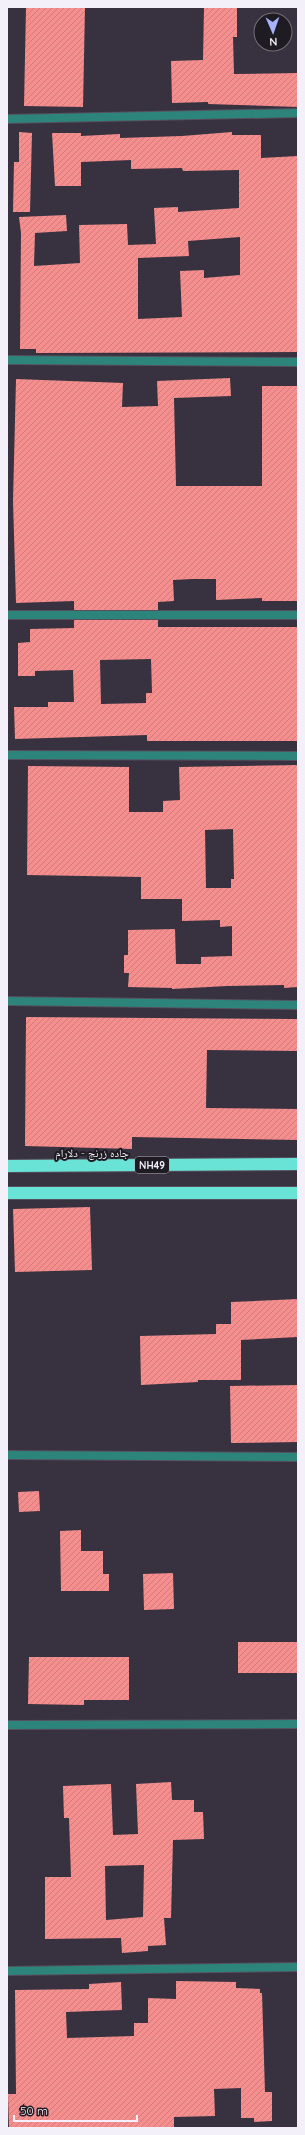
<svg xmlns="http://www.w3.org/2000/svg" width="305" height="2135" font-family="Quicksand,'Noto Naskh Arabic',sans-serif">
	<defs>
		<pattern id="building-hatch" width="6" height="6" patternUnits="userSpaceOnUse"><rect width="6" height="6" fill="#f68e8d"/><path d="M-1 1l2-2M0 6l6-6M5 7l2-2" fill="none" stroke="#cb7c7c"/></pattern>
	</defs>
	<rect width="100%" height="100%" fill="#383140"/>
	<g fill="url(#building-hatch)" fill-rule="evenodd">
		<path d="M 26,7 L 85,7 L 83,107 L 24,106 Z"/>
		<path d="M 204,7 L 237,7 L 237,37 L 233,37 L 234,74 L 298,73 L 298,107 L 208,104 L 208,102 L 172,103 L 171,61 L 203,60 Z"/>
		<path d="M 19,132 L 32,133 L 30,212 L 13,212 L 14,162 L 19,162 Z"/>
		<path d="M 232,132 L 232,135 L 261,135 L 261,158 L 298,156 L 298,352 L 36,353 L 36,349 L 20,349 L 21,233 L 19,217 L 66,215 L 67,231 L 35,233 L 34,266 L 80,263 L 79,225 L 127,224 L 128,245 L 156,244 L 154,208 L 178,207 L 178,212 L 239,208 L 239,170 L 183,171 L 182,168 L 131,169 L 131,160 L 81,162 L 81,186 L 55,186 L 52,133 L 81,133 L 81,136 L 120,134 L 120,138 L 182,136 ZM 240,237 L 240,275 L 204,278 L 204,270 L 180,271 L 182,317 L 138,319 L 138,258 L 189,256 L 188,241 Z"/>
		<path d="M 230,378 L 231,396 L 174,398 L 176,486 L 262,486 L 262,386 L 298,386 L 298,601 L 262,601 L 262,598 L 216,600 L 216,579 L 192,579 L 173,580 L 174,601 L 158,602 L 158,610 L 74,610 L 74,601 L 16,603 L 13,501 L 16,379 L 123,383 L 122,407 L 158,406 L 157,381 Z"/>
		<path d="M 74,620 L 158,620 L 158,627 L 298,627 L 298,741 L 147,741 L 147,735 L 15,739 L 14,707 L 48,707 L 48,702 L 74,702 L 73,670 L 35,671 L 35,676 L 18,676 L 18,643 L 30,642 L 30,629 L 74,628 ZM 151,659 L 152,693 L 146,693 L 146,703 L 101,704 L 100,660 Z"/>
		<path d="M 298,765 L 298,987 L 284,988 L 284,985 L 227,986 L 172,989 L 172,988 L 128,987 L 129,973 L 124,973 L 124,955 L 128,955 L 128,930 L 175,929 L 176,964 L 201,964 L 201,957 L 232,956 L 232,926 L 220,927 L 220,920 L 182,921 L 182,899 L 141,899 L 141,877 L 27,875 L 28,766 L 129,767 L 129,812 L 163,812 L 163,801 L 180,800 L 179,767 ZM 233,829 L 234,879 L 231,879 L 231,888 L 206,888 L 205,830 Z"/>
		<path d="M 26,1017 L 298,1019 L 298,1051 L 207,1050 L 206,1108 L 298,1109 L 298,1140 L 132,1137 L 132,1149 L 25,1146 Z"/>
		<path d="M 90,1207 L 92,1270 L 15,1272 L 13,1209 Z"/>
		<path d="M 298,1299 L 298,1337 L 241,1340 L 241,1380 L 198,1380 L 198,1382 L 141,1385 L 140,1336 L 216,1334 L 216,1324 L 231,1324 L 231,1302 Z"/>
		<path d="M 298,1385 L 298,1442 L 231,1443 L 230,1386 Z"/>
		<path d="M 39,1491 L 40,1511 L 19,1512 L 18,1492 Z"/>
		<path d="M 81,1530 L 81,1551 L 103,1551 L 103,1574 L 109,1574 L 109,1591 L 61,1591 L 60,1531 Z"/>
		<path d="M 173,1573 L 174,1609 L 144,1610 L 143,1574 Z"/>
		<rect x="238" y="1642" width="60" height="31"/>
		<path d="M 29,1657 L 129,1657 L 129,1700 L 84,1700 L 84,1705 L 28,1704 Z"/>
		<path d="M 171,1782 L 172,1800 L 194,1800 L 194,1812 L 203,1812 L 204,1839 L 173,1840 L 171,1918 L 164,1918 L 166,1945 L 148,1946 L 148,1951 L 122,1953 L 121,1938 L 45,1939 L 45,1877 L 71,1877 L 69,1818 L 64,1818 L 63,1786 L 111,1784 L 113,1835 L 138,1834 L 136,1784 ZM 144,1865 L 143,1917 L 106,1920 L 105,1866 Z"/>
		<path d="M 176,1981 L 236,1982 L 236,1988 L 260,1989 L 260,1993 L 262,1993 L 265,2092 L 272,2092 L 272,2121 L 254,2122 L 254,2118 L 241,2118 L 241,2088 L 214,2089 L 215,2116 L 174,2117 L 174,2128 L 9,2128 L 8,2094 L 16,2094 L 15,1990 L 89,1989 L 89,1984 L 121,1982 L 122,2010 L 66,2012 L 67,2038 L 134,2036 L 134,2023 L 148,2023 L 148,1998 L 176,1999 Z"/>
	</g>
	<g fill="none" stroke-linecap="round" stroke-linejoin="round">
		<defs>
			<g id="street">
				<path d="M 7,119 L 298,113"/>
				<path d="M 7,360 L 298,362"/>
				<path d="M 7,615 L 298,615"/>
				<path d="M 7,755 L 298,756"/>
				<path d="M 7,1001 L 298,1005"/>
				<path d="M 7,1455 L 298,1457"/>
				<path d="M 7,1725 L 298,1724"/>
				<path d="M 7,1971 L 298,1967"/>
			</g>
			<g id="highway">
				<path d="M 7,1166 L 298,1164"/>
				<path d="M 7,1193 L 298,1193"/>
			</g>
		</defs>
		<use href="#street" stroke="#56505e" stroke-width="10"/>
		<use href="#highway" stroke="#56505e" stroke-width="14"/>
		<use href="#street" stroke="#2c847b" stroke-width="8"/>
		<use href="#highway" stroke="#69e3d5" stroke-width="12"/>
	</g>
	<g text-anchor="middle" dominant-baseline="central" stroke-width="4" stroke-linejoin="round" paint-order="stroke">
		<rect fill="#1e1b22" stroke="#b4b0b9" stroke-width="1" x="135" y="1157" width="34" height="16" rx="3"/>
		<g font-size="10" font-weight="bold" fill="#f4f0fa">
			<text x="152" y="1165">NH49</text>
		</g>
		<g font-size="11" fill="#f4f0fa" stroke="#1e1b22">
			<text x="92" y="1153">جاده زرنج - دلارام</text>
		</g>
	</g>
	<rect width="305" height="2135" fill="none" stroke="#f4f0fa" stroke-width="16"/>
	<g transform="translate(273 32) rotate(178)"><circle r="19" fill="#1e1b22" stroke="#747078"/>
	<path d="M0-3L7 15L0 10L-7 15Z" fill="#a7b1fc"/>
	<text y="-6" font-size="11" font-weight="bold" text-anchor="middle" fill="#f4f0fa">N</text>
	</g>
	<path d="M14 2115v6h123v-6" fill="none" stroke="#f4f0fa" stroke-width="2"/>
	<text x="20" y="2115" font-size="12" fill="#f4f0fa" stroke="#1e1b22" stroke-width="3" paint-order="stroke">50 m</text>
</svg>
